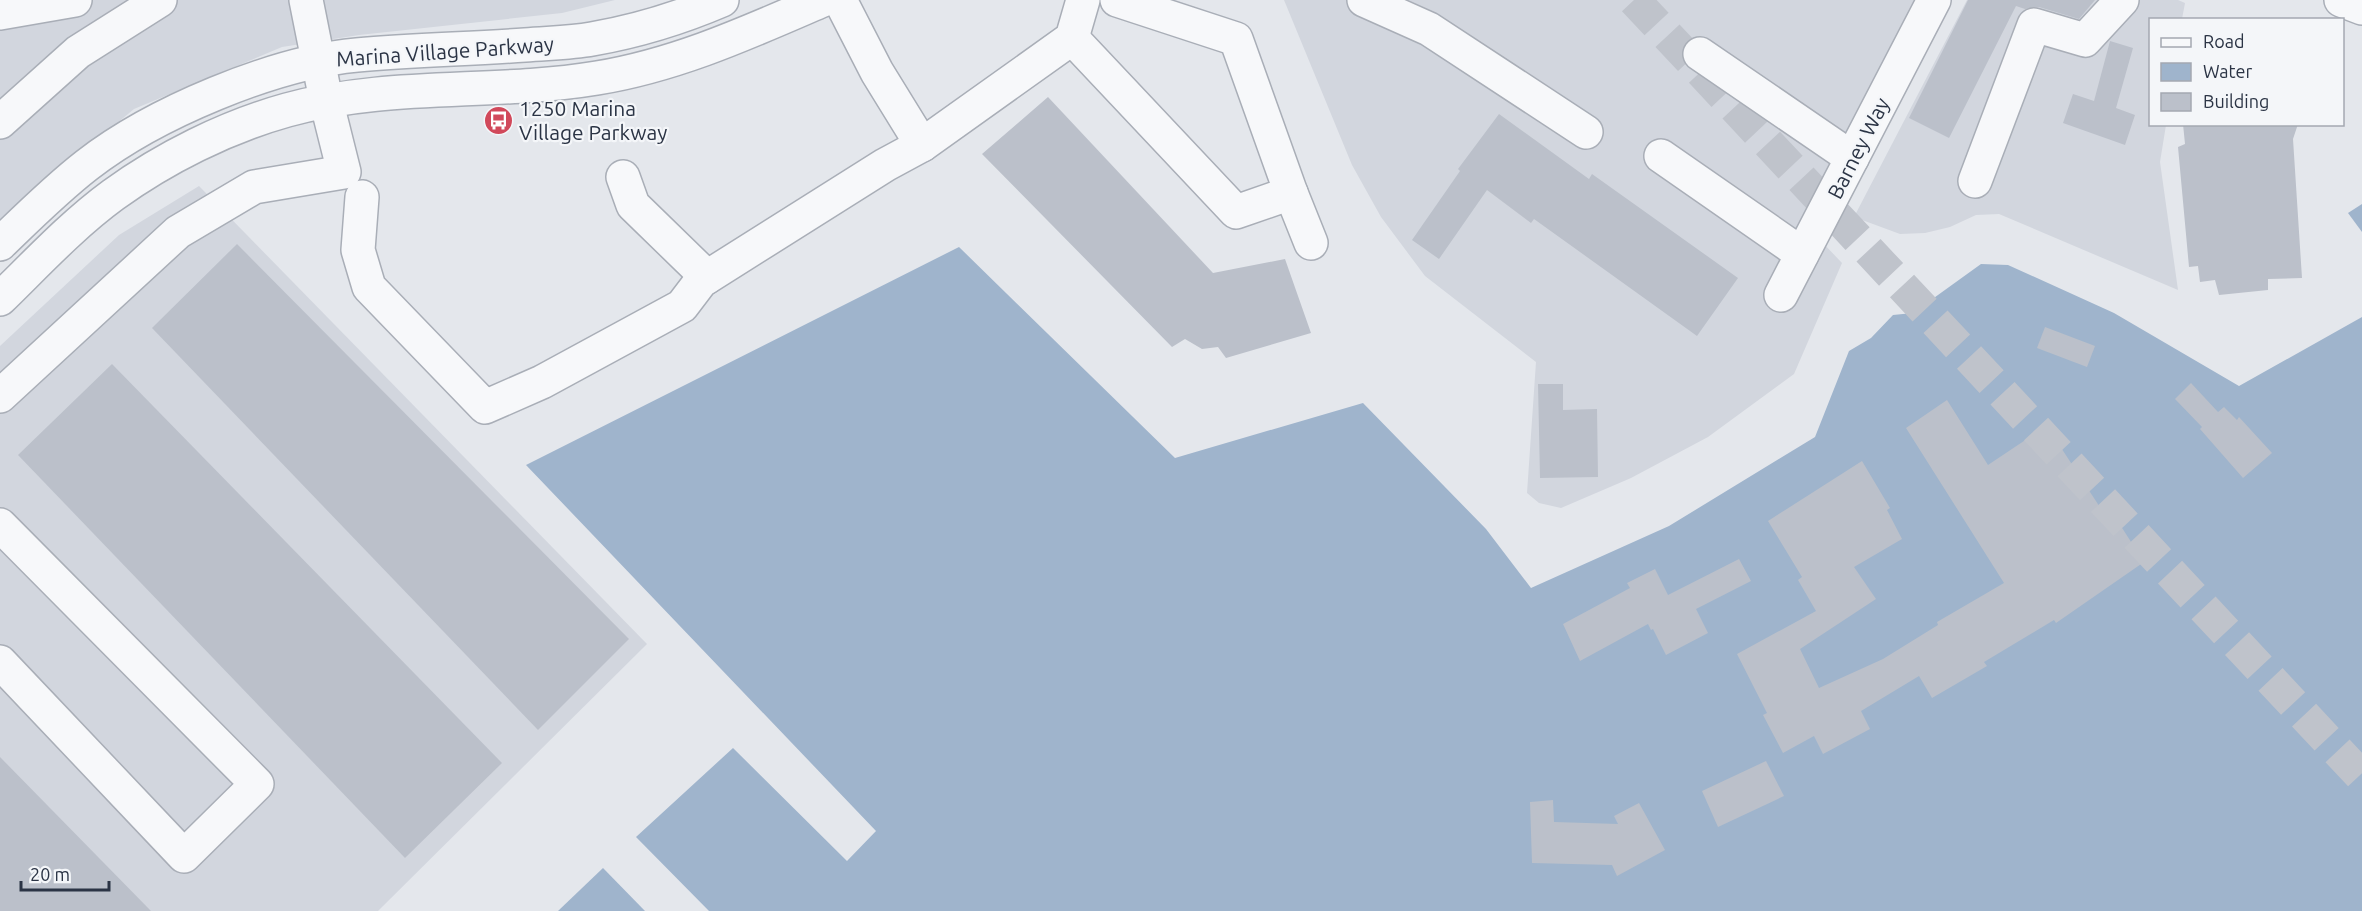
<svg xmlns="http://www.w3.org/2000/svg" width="2362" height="911" font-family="Ubuntu,sans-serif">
	<rect width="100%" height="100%" fill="#e4e7ec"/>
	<g fill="#d2d6de">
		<path d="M 0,0 L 615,0 L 562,13 L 359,35 L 282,47 L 134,109 L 0,220 Z"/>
		<path d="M 1284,0 L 1919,0 L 1803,222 L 1842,263 L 1794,374 L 1708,437 L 1631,478 L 1561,508 L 1539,503 L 1527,493 L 1536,362 L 1425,276 L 1381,217 L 1352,165 Z"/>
		<path d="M 1967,0 L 2178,0 L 2185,3 L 2182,19 L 2150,20 L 2150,124 L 2166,125 L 2160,162 L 2178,290 L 1999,214 L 1976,215 L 1950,227 L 1925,233 L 1900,234 L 1854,217 Z"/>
		<path d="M 199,186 L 647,644 L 378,911 L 0,911 L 0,346 L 119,235 Z"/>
	</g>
	<g fill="#9fb4cc">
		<path d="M 2362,204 L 2362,232 L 2348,213 Z"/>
		<path d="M 959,247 L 1175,458 L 1363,403 L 1486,529 L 1531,588 L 1669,526 L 1815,437 L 1849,351 L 1871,338 L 1893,315 L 1913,313 L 1981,264 L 2008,265 L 2114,313 L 2239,386 L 2362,317 L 2362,911 L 709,911 L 636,837 L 733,748 L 847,861 L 876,831 L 526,465 Z"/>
		<path d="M 603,868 L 645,911 L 558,911 Z"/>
	</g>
	<g fill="#bbc0ca">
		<path d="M 1968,0 L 2095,0 L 2079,19 L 2039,7 L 2025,9 L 2016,6 L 1949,138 L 1909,118 Z"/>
		<path d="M 2110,41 L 2133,48 L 2116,108 L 2135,115 L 2125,145 L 2063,123 L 2073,94 L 2094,101 Z"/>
		<path d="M 1048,97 L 1213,273 L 1285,259 L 1311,333 L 1226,358 L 1218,347 L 1202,349 L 1185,339 L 1172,347 L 982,154 Z"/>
		<path d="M 1499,114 L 1589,179 L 1592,174 L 1738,278 L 1697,336 L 1534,219 L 1531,223 L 1487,190 L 1439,259 L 1412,240 L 1460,171 L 1458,169 Z"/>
		<path d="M 2183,124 L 2298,124 L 2293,139 L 2302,278 L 2268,279 L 2268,290 L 2219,295 L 2215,280 L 2200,282 L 2198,266 L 2189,267 L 2178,147 L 2185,144 Z"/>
		<path d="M 237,244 L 629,639 L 538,730 L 152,328 Z"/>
		<path d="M 2045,327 L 2095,346 L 2087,367 L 2037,348 Z"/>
		<path d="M 112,364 L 502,763 L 405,858 L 18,455 Z"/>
		<path d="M 2191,383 L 2218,412 L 2224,407 L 2237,420 L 2239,417 L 2272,453 L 2243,478 L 2200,429 L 2202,427 L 2175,399 Z"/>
		<path d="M 1538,384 L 1563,384 L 1563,410 L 1597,409 L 1598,477 L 1540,478 Z"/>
		<path d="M 1947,400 L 1988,465 L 2039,431 L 2046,442 L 2054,437 L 2109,521 L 2115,517 L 2144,562 L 2056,623 L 2054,620 L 1984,662 L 1987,666 L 1932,698 L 1919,676 L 1861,711 L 1870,729 L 1823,754 L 1814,736 L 1783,753 L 1763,715 L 1767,713 L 1737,654 L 1816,611 L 1798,580 L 1802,577 L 1768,521 L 1862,461 L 1890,508 L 1887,510 L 1902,539 L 1854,567 L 1876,599 L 1800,649 L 1819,688 L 1883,659 L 1938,625 L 1937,622 L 2004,583 L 1906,428 Z"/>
		<path d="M 1739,559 L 1751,581 L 1696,609 L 1708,633 L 1666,655 L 1653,629 L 1651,630 L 1648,624 L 1580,661 L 1563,624 L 1630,588 L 1627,583 L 1655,569 L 1668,595 Z"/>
		<path d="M 0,757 L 151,911 L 0,911 Z"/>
		<path d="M 1766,761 L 1784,796 L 1718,827 L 1702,791 Z"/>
		<path d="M 1553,800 L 1554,822 L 1618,824 L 1614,816 L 1639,803 L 1665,850 L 1617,876 L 1612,865 L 1532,863 L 1530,802 Z"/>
	</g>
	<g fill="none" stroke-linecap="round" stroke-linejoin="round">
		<path stroke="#bfc3cb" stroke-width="33" stroke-dasharray="33 16" stroke-linecap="butt" d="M 1634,0 L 2362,777"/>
		<defs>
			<g id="minor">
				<path d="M 840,0 L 877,72 L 922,145 L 1072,38 L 1083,0"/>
				<path d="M 1364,0 L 1429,29 L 1586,132"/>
				<path d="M 2341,0 L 2362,8"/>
				<path d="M 0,13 L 75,0"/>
				<path d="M 1072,38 L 1236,212 L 1291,193 L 1236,39 L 1117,0"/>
				<path d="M 1700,54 L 1852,158"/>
				<path d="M 0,122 L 78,52 L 160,0"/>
				<path d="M 1661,156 L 1802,254"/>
				<path d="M 623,177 L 633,205 L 707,277"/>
				<path d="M 1975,181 L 2034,25 L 2085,40 L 2122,0"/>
				<path d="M 1291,193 L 1311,243"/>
				<path d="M 362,197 L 358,250 L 369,287 L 485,407 L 542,382 L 682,306 L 701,281 L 885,165 L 922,145"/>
				<path d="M 0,244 C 28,217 56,189 87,165 C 154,113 273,63 357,55 C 413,50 469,49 525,45 C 547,43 570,43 592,39 C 638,31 680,18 722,0"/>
				<path d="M 1781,295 L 1934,0"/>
				<path d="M 0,299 C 36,264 72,225 113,195 C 164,158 226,127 287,110 C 388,82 494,95 597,78 C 677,65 749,32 823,0"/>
				<path d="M 0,396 L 178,232 L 254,187 L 344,172 L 326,100 L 306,0"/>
				<path d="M 0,525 L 257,784 L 184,856 L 0,662"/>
			</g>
		</defs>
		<use href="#minor" stroke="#a9aeb7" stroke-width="36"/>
		<use href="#minor" stroke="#f7f8fa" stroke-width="33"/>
	</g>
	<defs>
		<symbol id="bus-disc" viewBox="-11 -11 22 22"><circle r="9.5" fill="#d1495b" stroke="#f4f6f9"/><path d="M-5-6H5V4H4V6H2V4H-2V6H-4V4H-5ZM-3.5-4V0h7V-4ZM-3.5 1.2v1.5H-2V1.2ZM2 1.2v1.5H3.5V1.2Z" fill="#fff"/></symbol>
	</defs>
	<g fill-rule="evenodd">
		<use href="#bus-disc" x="482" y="104" width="33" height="33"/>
	</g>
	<g text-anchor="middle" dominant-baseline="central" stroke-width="4.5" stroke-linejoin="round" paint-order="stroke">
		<g font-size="21" fill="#2b3445" stroke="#f4f6f9">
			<text transform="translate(445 51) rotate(-4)">Marina Village Parkway</text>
			<text transform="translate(1858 148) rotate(-63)">Barney Way</text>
		</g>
		<g font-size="21" fill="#2b3445" stroke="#f4f6f9" text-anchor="start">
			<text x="519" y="108">1250 Marina<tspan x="519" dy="24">Village Parkway</tspan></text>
		</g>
	</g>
	<rect x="2149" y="18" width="195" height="108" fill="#f4f6f9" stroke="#a4a8b1" stroke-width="1.5"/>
	<rect x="2161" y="38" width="30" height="9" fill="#f7f8fa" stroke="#a4a8b1" stroke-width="1.5"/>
	<text x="2203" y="48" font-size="18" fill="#2b3445">Road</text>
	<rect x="2161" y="63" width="30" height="18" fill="#9fb4cc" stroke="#a4a8b1" stroke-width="1.5"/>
	<text x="2203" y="78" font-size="18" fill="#2b3445">Water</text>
	<rect x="2161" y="93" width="30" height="18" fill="#bbc0ca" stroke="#a4a8b1" stroke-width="1.5"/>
	<text x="2203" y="108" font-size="18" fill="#2b3445">Building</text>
	<path d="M21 881v9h88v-9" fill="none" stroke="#2b3445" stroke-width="3"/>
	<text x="30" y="881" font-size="18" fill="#2b3445" stroke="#f4f6f9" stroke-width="4.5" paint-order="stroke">20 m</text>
</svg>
